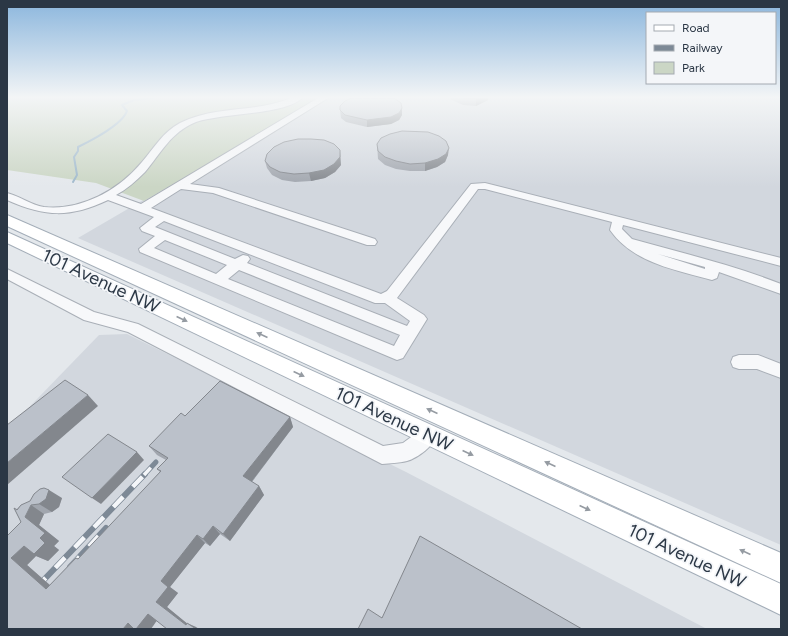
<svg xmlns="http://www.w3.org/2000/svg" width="788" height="636" font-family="Figtree,sans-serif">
	<rect width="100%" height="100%" fill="#e4e8ec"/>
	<g fill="#d2d7de">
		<path d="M 318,98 L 781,98 L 781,545 L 78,238 Z"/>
		<path d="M 127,334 L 406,472 L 707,629 L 7,629 L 7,430 L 99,335 Z"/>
	</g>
	<path fill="#cbd6c5" d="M 7,98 L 320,98 L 144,201 L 96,183 L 7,170 Z"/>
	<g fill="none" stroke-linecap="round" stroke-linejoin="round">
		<path stroke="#9fb9cc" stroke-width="2" d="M 73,182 L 77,175 L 74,157 L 78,151 L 78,147 C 92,140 122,125 127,111 L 122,105 L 134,100 L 154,98"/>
		<defs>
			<g id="minor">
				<path d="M 291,98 L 302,98 C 285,115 222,113 196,122 C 171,132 161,153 145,172 C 136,181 127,189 116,195 L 141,204 L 318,98 L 328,98 L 190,184 L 219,188 L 375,239 L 377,242 L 375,245 L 367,245 L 213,193 L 181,189 L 151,208 L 381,294 L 387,291 L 471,184 L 485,183 L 781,258 L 781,266 L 623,225 L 622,229 L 632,239 C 682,253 733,265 781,284 L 781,294 L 719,272 L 717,278 L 712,280 C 676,270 633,263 610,230 L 612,222 L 485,189 L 478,189 L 397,298 L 424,315 L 427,319 L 403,358 L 397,360 L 140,252 L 139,249 L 155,236 L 142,231 L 140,228 L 154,217 L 108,200 C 70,218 45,217 7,200 L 7,193 C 20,196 31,205 44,207 C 81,211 119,190 142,162 C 154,148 163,132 180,123 C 215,105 256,113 291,98 ZM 164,221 L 375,303 L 385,303 L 410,321 L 407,326 L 247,263 L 250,259 L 248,256 L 243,255 L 235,259 L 155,227 ZM 165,240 L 227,265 L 216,274 L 154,248 ZM 658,254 L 705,267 L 705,269 ZM 239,270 L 400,335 L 394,346 L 228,279 Z"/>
				<path d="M 7,269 L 94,312 L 138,324 L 383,446 L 403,443 L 422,429 L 429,426 L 436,429 L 438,435 C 434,445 418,458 407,461 C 399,463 390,463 382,464 L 128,332 L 84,320 L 7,279 Z"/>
				<path d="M 739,355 L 758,355 L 781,364 L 781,378 L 757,369 L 739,369 L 733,367 L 731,362 L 733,357 Z"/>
			</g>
			<g id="major">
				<path d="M 7,215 L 781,553 L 781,583 L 7,226 Z"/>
				<path d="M 7,232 L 781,584 L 781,615 L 7,243 Z"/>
			</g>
		</defs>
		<use href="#minor" stroke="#a9afb7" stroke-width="2"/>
		<use href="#major" stroke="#a3adb8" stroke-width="2"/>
		<use href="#minor" fill="#f7f8fa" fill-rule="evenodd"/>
		<use href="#major" fill="#fff" fill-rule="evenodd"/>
		<defs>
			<path id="rail-far1" d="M 144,475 L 156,462"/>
			<g id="rail">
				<path d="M 70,567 L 106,528"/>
				<path d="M 36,588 L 145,474"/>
			</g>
		</defs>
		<use href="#rail-far1" stroke="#7d8996" stroke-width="5"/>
		<use href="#rail" stroke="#7d8996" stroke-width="6"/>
		<use href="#rail-far1" stroke="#f4f6f9" stroke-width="3.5" stroke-dasharray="10" stroke-linecap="butt"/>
		<use href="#rail" stroke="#f4f6f9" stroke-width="4.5" stroke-dasharray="14" stroke-linecap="butt"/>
	</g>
	<g fill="#a1a6ae">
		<path d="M 450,98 L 488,98 L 488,100 L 476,106 L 463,105 L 450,99 Z"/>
		<path d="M 340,110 L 402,115 L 399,120 L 391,124 L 367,127 L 346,122 L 341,118 Z"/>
		<path d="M 377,144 L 448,155 L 445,162 L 437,167 L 425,171 L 410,171 L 396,169 L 385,165 L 378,159 Z"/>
		<path d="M 265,161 L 341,165 L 335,172 L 325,178 L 311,181 L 295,182 L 282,180 L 272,175 L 267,168 Z"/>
		<path d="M 185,416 L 290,417 L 293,427 L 252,482 L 259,486 L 264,495 L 230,541 L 220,534 L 210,546 L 205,543 L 170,587 L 178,593 L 167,607 L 187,624 L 196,627 L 157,621 L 7,629 L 21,522 L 14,508 L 17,509 L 21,505 L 62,498 L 59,507 L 52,512 L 44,514 L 39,525 L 59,541 L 54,546 L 59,550 L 48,561 L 36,556 L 27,565 L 50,585 L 76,558 L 79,559 L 160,472 L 157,469 L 166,460 L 157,455 L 149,446 Z"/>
	</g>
	<g fill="#83878d">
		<path d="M 479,98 L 488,98 L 488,100 L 476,106 L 476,99 Z"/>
		<path d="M 402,108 L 402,115 L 399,120 L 391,124 L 367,127 L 367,120 Z"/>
		<path d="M 449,148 L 448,155 L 445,162 L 437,167 L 425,171 L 425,163 Z"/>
		<path d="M 340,150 L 341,165 L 335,172 L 325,178 L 311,181 L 309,173 Z"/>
		<path d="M 88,395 L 98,406 L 7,485 L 7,463 Z"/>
		<path d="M 290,417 L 293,427 L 249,485 L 243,476 Z"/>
		<path d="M 137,452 L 144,460 L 101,504 L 92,498 Z"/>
		<path d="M 259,486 L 264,495 L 230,541 L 223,534 Z"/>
		<path d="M 49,490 L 62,498 L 59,507 L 52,512 L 39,504 Z"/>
		<path d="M 31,505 L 44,514 L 39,525 L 59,541 L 54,546 L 59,550 L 48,561 L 36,556 L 27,565 L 61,595 L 46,589 L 11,558 L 24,546 L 40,538 L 17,510 L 14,508 L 26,515 Z"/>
		<path d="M 213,526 L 220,534 L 210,546 L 203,539 Z"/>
		<path d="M 197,535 L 205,543 L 170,587 L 178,593 L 167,607 L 194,629 L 186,625 L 156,602 L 161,581 Z"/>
		<path d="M 148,614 L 158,619 L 151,629 L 123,629 L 128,623 Z"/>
		<path d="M 187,623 L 196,627 L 199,629 L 196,629 Z"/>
	</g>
	<g fill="#bbc1ca" stroke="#83878d">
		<path d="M 351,98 L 394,98 L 401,103 L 402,108 L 399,113 L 391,117 L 367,120 L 345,115 L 340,110 L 340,106 L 345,101 Z"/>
		<path d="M 463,98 L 479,98 L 476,99 Z"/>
		<path d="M 402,131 L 428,132 L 439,136 L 446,141 L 449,148 L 446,154 L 438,159 L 425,163 L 410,164 L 396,161 L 385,157 L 378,151 L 377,144 L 381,138 L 390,134 Z"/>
		<path d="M 298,139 L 311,139 L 324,140 L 334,144 L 340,150 L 340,157 L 334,164 L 324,170 L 309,173 L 294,174 L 280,172 L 270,167 L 265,161 L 267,154 L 274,147 L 284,142 Z"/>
		<path d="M 65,380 L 88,395 L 7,463 L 7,425 Z"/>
		<path d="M 220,381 L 290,417 L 243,476 L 259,486 L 223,534 L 213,526 L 203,539 L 197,535 L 161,581 L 168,587 L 156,602 L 186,625 L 187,623 L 196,629 L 167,629 L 148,614 L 136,629 L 134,629 L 128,623 L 123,629 L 7,629 L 7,536 L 21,522 L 14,508 L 17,510 L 21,505 L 30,501 L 34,494 L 40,489 L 44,488 L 49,490 L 46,499 L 39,504 L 31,505 L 25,517 L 45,533 L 40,538 L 45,543 L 34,554 L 24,546 L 11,558 L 46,589 L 76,558 L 78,559 L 161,471 L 157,469 L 168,458 L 149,446 L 181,413 L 185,416 Z"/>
		<path d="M 108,434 L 137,452 L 92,498 L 62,477 Z"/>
		<path d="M 420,536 L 582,629 L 358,629 L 368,609 L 382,618 Z"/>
	</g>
	<defs><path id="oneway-solid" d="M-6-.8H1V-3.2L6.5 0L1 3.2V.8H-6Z"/></defs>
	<g fill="#959ba2">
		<use href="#oneway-solid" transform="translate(182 319) rotate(25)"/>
		<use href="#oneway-solid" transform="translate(262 335) rotate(-156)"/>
		<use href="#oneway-solid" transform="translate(299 374) rotate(25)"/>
		<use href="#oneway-solid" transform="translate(432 411) rotate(-156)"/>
		<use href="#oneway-solid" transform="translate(468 453) rotate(25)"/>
		<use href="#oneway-solid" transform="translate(550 464) rotate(-156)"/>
		<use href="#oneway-solid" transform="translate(585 508) rotate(25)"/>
		<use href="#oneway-solid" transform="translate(745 552) rotate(-156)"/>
	</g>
	<linearGradient id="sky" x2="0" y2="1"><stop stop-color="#8bb6dd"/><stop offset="0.52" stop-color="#f3f5f6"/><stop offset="1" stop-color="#f3f5f6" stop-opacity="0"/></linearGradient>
	<rect width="788" height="187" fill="url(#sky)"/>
	<g text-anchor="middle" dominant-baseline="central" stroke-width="3.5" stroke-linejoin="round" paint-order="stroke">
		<g font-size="18" fill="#2b3745" stroke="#f4f6f9">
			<text transform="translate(101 281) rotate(25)">101 Avenue NW</text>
			<text transform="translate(394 419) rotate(25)">101 Avenue NW</text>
			<text transform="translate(687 556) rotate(25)">101 Avenue NW</text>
		</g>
	</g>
	<rect width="788" height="636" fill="none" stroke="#2b3745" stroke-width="16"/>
	<rect x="646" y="12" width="130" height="72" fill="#f4f6f9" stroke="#a4aab1"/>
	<rect x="654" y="25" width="20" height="6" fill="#ffffff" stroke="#a4aab1"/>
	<text x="682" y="32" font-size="12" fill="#2b3745">Road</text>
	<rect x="654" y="45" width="20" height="6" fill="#7d8996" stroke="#a4aab1"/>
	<text x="682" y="52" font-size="12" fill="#2b3745">Railway</text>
	<rect x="654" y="62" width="20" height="12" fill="#cbd6c5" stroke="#a4aab1"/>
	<text x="682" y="72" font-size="12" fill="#2b3745">Park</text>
</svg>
